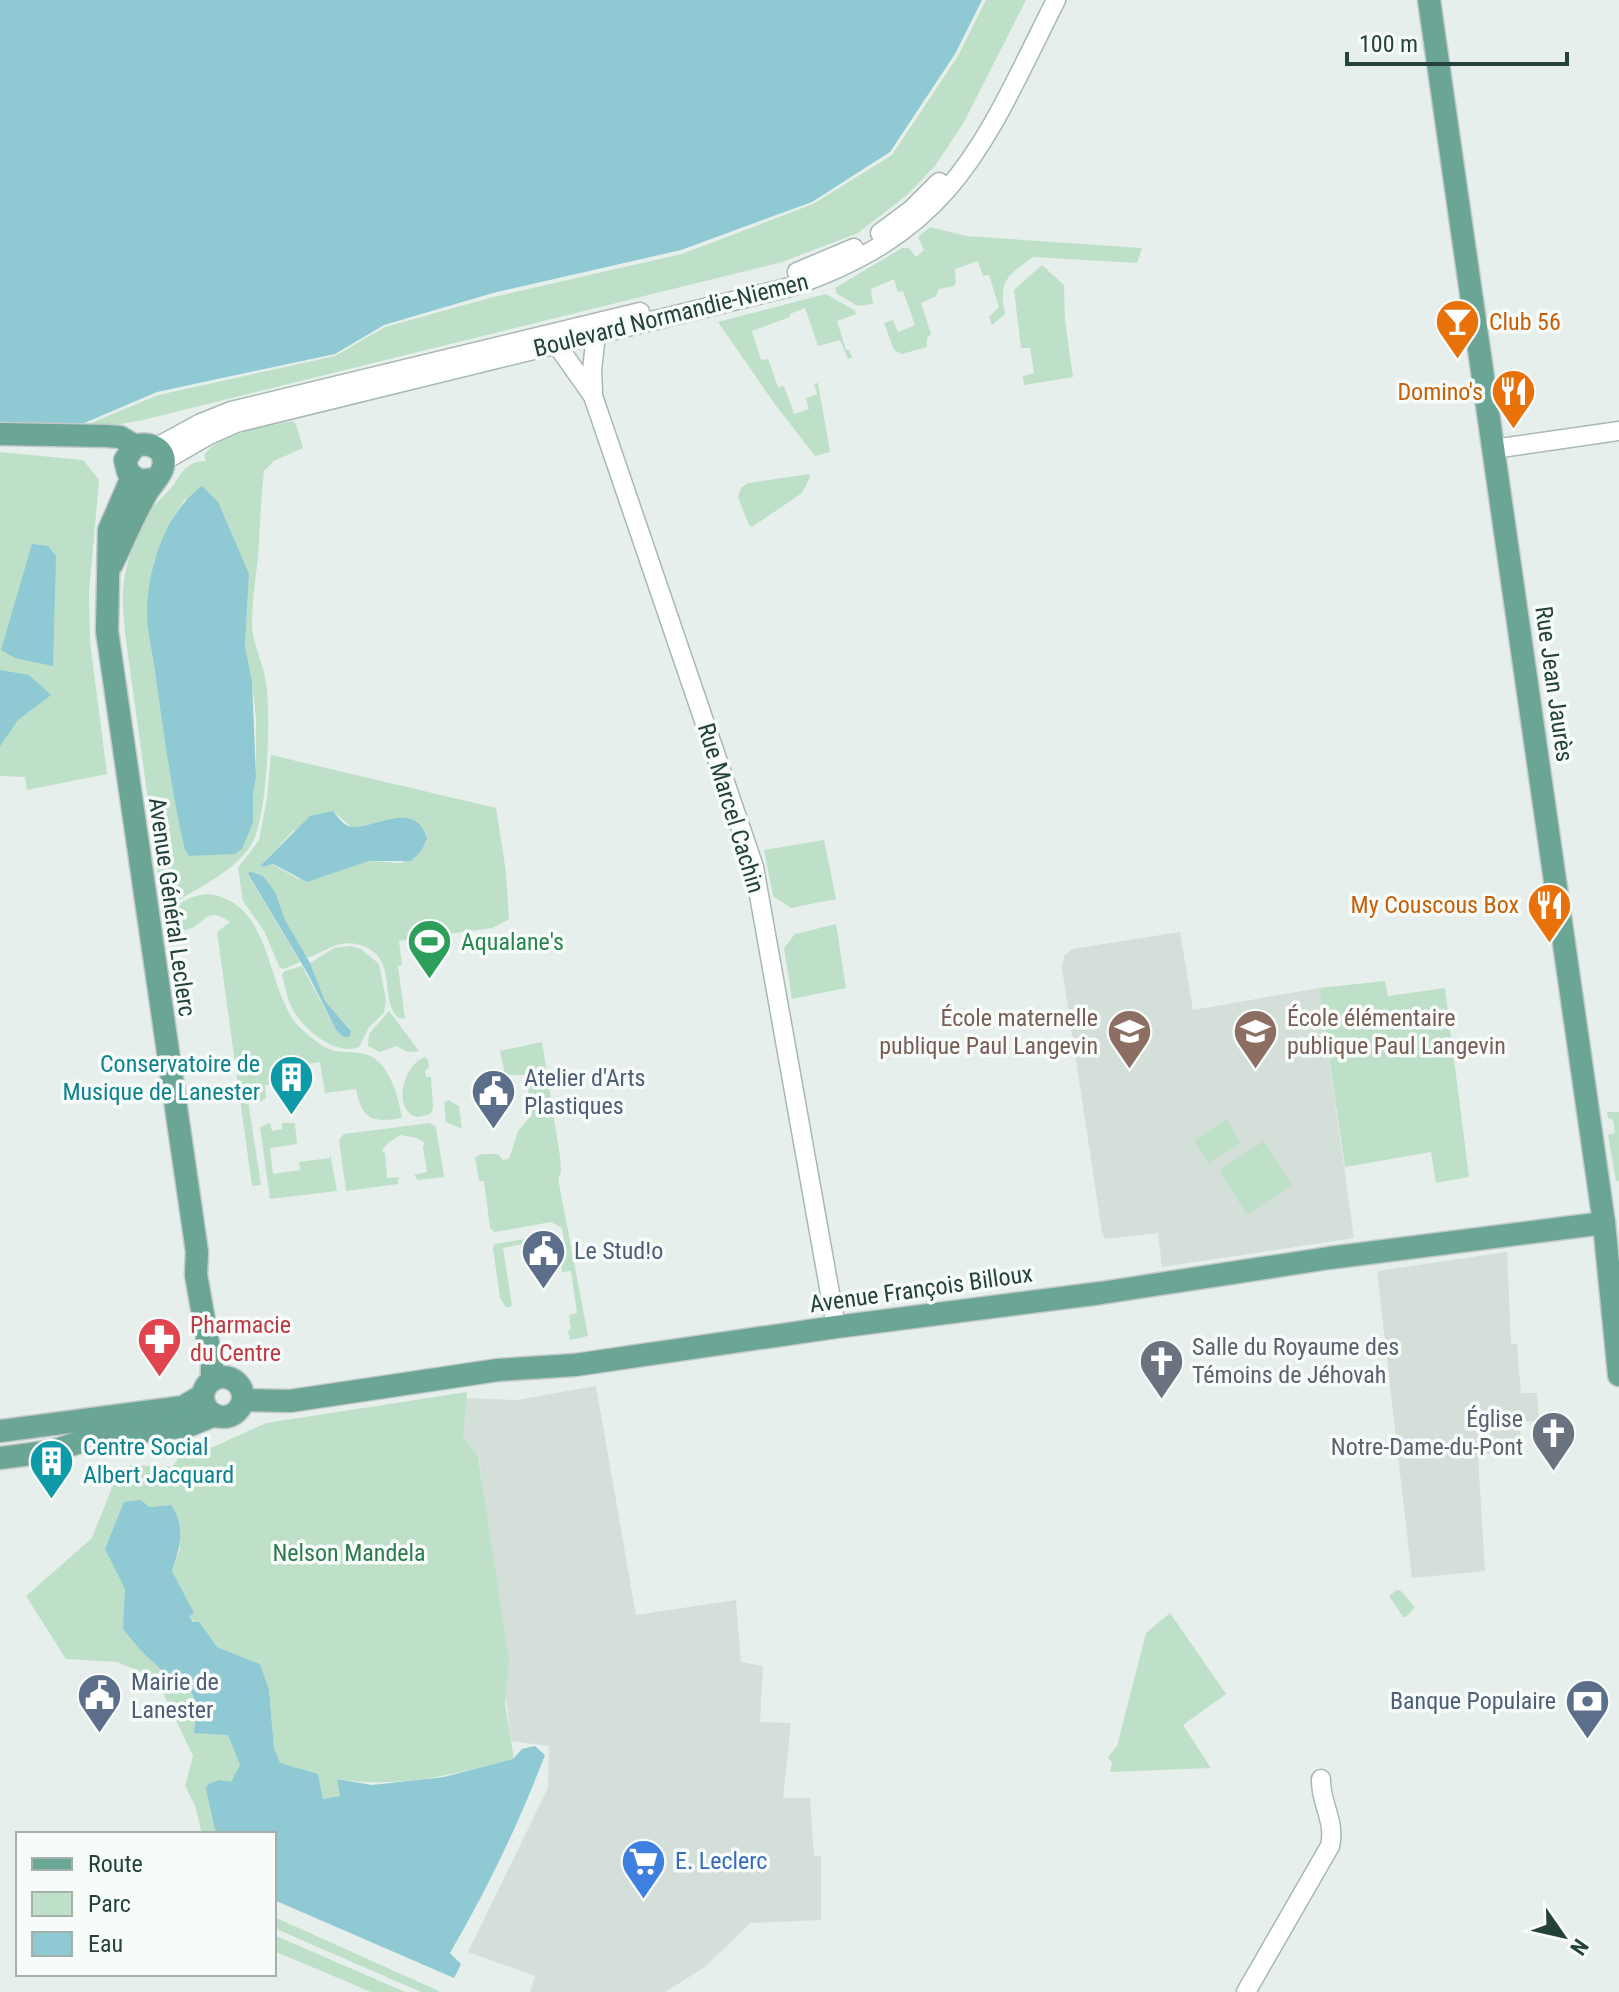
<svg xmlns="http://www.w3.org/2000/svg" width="1619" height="1992" font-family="'Roboto Condensed',sans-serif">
	<rect width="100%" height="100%" fill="#e6efeb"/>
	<g fill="#d4dfda">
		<path d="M 1180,932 L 1193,1010 L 1319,988 L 1354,1238 L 1162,1267 L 1158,1233 L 1105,1239 L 1102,1232 L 1062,968 L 1064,956 L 1072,949 Z"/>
		<path d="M 1507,1252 L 1511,1344 L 1517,1344 L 1521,1393 L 1537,1393 L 1539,1421 L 1520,1422 L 1521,1445 L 1505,1446 L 1506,1452 L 1478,1455 L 1485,1571 L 1412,1578 L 1377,1271 Z"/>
		<path d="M 596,1386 L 636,1615 L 736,1600 L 741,1662 L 763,1666 L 760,1722 L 791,1723 L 783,1798 L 810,1798 L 814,1856 L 821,1856 L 821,1920 L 750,1923 L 705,1967 L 665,1992 L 533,1992 L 530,1991 L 535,1976 L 468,1952 L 548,1788 L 549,1746 L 511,1741 L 481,1472 L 478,1456 L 463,1437 L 462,1398 L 517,1400 Z"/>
	</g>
	<g fill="#bfe0c8" fill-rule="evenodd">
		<path d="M 986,0 L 1026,0 L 963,124 L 935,166 L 907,195 L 858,233 L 782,262 L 143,420 L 103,427 L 86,425 L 158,395 L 335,356 L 385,327 L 493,297 L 682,254 L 813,204 L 892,155 L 958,56 Z"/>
		<path d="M 930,227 L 966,236 L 1142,248 L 1137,263 L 1033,257 C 1007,276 998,281 1005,314 L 992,325 L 989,317 L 999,307 L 989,275 L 983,276 L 978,261 L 955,269 L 956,282 L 954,286 L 939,289 L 936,296 L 921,303 L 931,334 L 927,338 L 927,347 L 902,354 L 894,350 L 884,323 L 893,320 L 898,332 L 915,325 L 903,291 L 898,292 L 894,279 L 871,289 L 873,304 L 858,306 L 837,294 L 835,288 L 902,248 L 909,248 L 916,257 L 924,250 L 918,237 Z"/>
		<path d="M 1042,265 L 1064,285 L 1065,320 L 1073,377 L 1024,385 L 1023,376 L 1034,373 L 1030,348 L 1021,348 L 1014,290 Z"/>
		<path d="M 826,294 L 854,310 L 856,314 L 837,321 L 846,350 L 849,350 L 852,357 L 848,359 L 840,340 L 818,346 L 805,308 L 790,314 L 790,317 L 752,331 L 761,360 L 768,359 L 778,387 L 784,386 L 794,414 L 809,409 L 806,398 L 817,394 L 814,384 L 818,383 L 830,452 L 815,456 L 774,403 L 718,322 Z"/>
		<path d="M 293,421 L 296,424 L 303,448 L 274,461 L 264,471 C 261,499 260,527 258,556 C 256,578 252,601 252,623 C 252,644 263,662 266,682 C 271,713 268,820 251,845 C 234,873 190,892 163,909 L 125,633 C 124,619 122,603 123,589 C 125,566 135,537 146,517 C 153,504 165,496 174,484 C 184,469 187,462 206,461 L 204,456 C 215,434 269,426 293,421 ZM 185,499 L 249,574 L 245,646 L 252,681 L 256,719 L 256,777 L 253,793 L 253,823 L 204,855 L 189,856 L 185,850 L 165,741 L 147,612 L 154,561 L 174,516 Z"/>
		<path d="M 0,452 L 83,460 L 99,480 L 89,593 L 90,641 L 107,774 L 27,790 L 25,777 L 0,776 Z"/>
		<path d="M 809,474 L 810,477 L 802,493 L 752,527 L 749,525 L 738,497 L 741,488 L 748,483 Z"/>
		<path d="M 271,755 L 496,808 L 506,872 L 509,919 L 492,928 L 441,935 L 437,926 L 424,928 L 424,932 L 413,934 L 414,939 L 399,941 L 402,965 L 398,966 L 405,1019 L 397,1017 C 380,996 396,964 368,948 C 358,943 347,942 337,945 C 326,948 317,955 307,958 L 294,939 L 263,876 L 249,871 L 248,875 L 300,962 L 284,969 L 280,968 L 264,931 L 243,901 L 238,868 L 259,840 L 267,798 ZM 333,811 L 351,827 L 426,833 L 427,838 L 422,850 L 401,863 L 369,861 L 298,879 L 272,864 L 261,865 L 293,831 Z"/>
		<path d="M 824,840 L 836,899 L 791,908 L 773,896 L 764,850 Z"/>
		<path d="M 208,894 C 265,901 266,968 287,1009 C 293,1022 304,1033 316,1041 C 336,1057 348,1049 368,1055 C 390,1063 399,1099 402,1118 C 372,1123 362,1120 356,1089 L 325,1093 L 320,1062 L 302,1065 L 303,1079 L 265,1085 L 266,1098 L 257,1104 L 253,1088 L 247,1094 L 261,1185 L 252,1186 L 217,932 L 230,922 C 209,908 208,918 194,927 C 187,931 174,931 166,934 L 164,918 C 176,905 189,895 208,894 Z"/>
		<path d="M 836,924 L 846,988 L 792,999 L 784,948 L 795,934 Z"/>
		<path d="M 351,946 L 361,949 L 379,964 L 386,1000 L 384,1013 L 369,1027 L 359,1047 C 336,1056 306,1031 294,1012 C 288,1001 285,987 282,975 L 285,971 L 302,966 L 336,1030 L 343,1037 L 351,1030 L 325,1001 L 310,963 L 334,948 Z"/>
		<path d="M 1385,981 L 1388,996 L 1445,988 L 1469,1177 L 1436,1183 L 1431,1152 L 1345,1167 L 1319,988 Z"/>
		<path d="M 389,1011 L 419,1051 L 408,1052 L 396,1046 L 380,1052 L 368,1046 L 369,1034 Z"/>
		<path d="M 542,1042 L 560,1156 L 561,1172 L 558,1178 L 588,1336 L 570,1340 L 568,1331 L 571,1329 L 569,1315 L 577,1313 L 571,1271 L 562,1272 L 559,1253 L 564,1240 L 562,1228 L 551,1222 L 495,1232 L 490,1228 L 484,1181 L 479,1181 L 475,1157 L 482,1154 L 498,1154 L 503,1160 L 509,1159 L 518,1131 L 530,1117 L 527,1075 L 505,1075 L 500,1051 Z"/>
		<path d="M 425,1057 L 428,1060 L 429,1067 L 425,1071 L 426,1077 L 431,1077 L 433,1108 L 430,1114 C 424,1116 416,1119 410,1114 C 394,1100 406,1063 425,1057 Z"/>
		<path d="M 448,1100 L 459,1106 L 462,1129 L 446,1122 L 444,1102 Z"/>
		<path d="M 1607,1112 L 1619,1112 L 1619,1181 L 1616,1181 L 1608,1135 L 1615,1133 L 1613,1120 L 1608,1118 Z"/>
		<path d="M 1226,1119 L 1241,1143 L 1208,1163 L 1194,1141 Z"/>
		<path d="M 270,1123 L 272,1131 L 282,1129 L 282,1123 L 295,1123 L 297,1144 L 270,1148 L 273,1174 L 300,1170 L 299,1162 L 330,1158 L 330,1153 L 337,1191 L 270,1199 L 260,1127 Z"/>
		<path d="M 430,1123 L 436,1127 L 444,1177 L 418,1180 L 414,1175 L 427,1172 L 423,1147 L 425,1143 L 416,1138 L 400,1135 L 387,1144 L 382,1151 L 385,1153 L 387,1178 L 399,1177 L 398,1184 L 346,1191 L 339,1140 L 344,1134 Z"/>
		<path d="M 1264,1141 L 1292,1185 L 1247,1215 L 1219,1170 Z"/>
		<path d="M 531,1238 L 532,1242 L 503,1248 L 512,1306 L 506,1308 L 500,1298 L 493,1248 L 495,1244 Z"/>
		<path d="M 467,1392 L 463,1437 L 478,1456 L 509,1660 L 505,1704 L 514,1759 C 453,1774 401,1789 338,1779 L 341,1796 L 323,1799 L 318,1774 L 280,1764 L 274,1748 L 269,1689 L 260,1664 L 217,1647 L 189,1616 L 193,1612 L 172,1571 L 180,1548 L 171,1505 L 149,1507 L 105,1548 L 126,1589 L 123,1629 L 140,1650 L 173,1681 L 192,1693 L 197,1709 L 228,1735 L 240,1765 L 214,1823 L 216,1834 L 202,1834 L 195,1805 L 185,1786 L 193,1756 L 161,1688 L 139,1671 L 117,1662 L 66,1659 L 26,1596 L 92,1538 L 117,1475 L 131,1465 L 172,1467 L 184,1450 L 213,1447 L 266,1423 Z"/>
		<path d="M 1397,1590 L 1401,1591 L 1415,1607 L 1406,1617 L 1403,1617 L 1389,1596 Z"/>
		<path d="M 1170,1613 L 1226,1694 L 1183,1725 L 1211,1768 L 1110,1772 L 1112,1763 L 1108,1757 L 1117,1746 L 1146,1633 Z"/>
		<path d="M 274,1917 L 439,1991 L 439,1992 L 421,1992 L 274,1928 Z"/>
		<path d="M 274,1935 L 405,1992 L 371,1992 L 274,1951 Z"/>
	</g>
	<g fill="#8ec9d4">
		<path d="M 0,0 L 982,0 L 955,54 L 890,152 L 812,202 L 681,250 L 493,293 L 384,325 L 335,354 L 157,392 L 82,424 L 0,422 Z"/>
		<path d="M 202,486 L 218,502 L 249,574 L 245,646 L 252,681 L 256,777 L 253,793 L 253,823 L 242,849 L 235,854 L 189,856 L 185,850 C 172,794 164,736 156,679 C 154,657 147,634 147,612 C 148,567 165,513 202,486 Z"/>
		<path d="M 32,544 L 48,546 L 56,556 L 53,666 L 15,658 L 1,650 Z"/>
		<path d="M 0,670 L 29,675 L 51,695 L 18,720 L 0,746 Z"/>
		<path d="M 333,811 C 338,817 344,827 353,827 C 374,829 415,799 427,838 L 422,850 L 411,861 L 369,861 L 307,882 L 273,864 L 262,867 L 261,865 L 310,816 Z"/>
		<path d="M 249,871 L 263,876 L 275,892 L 285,920 L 310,963 L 325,1001 L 351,1031 L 349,1037 L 343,1037 L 336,1030 L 309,976 L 248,874 Z"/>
		<path d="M 141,1500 L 149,1507 L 171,1505 C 186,1526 180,1548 172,1571 L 194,1613 L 189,1616 L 193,1622 L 199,1622 L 217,1647 L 260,1664 L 269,1689 L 274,1748 L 280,1763 L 318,1774 L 323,1799 L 340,1796 L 337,1779 L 372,1785 L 444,1777 L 513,1759 L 522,1749 L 535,1746 L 545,1755 C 519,1823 487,1890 450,1953 L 461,1964 L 454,1978 L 274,1900 L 274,1834 L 216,1834 L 206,1789 L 208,1784 L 220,1780 L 231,1782 L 240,1765 L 228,1735 L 194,1733 L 197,1709 L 192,1693 L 173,1681 L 140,1650 L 123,1629 L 125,1589 L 105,1549 L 124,1502 Z"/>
	</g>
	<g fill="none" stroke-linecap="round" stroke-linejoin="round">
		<defs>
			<g id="minor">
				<path d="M 880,233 L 911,210 L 939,182"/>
				<path d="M 797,272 L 854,248"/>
				<path d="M 557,345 L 593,396 L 754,867 L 836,1327"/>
				<path d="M 593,393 L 592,370 L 596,335"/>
				<path d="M 157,447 L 201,423 L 231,411 L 640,312"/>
				<path d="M 1493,449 L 1619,431"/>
				<path d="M 164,461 L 209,435 L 236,423 L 790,287 C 955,231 983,145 1056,0"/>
				<path d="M 1246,1992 L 1330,1846 C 1336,1821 1320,1803 1321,1779"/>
			</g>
			<g id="major">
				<path d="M 1429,0 L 1604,1223 L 1619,1375"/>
				<path d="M 0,434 L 107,436 L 120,437 L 135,446"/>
				<path d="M 132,477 L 109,530 L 107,631 L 197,1252 L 196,1275 L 212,1365 L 212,1379"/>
				<path d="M 112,564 C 123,541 133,517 146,494 C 151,485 161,476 163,467 C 168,449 149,441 135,446 L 125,460 L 128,472 L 139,481 L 154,479"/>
				<circle cx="223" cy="1397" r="20"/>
				<path d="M 244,1400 L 290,1401 L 498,1370 L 575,1365 L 836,1327 L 1101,1293 L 1329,1258 L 1604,1223"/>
				<path d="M 0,1431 L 183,1407 L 203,1395"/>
				<path d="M 0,1458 L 53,1451 L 92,1438 L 188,1426 L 215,1415"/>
			</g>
		</defs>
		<use href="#minor" stroke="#a8b8b2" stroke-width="21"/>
		<use href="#major" stroke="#c2cac8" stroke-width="25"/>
		<use href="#minor" stroke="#fff" stroke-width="18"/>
		<use href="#major" stroke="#6aa596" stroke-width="22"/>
	</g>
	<defs>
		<symbol id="bar-pin" viewBox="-11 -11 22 30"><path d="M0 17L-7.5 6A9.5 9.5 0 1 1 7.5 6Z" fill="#e8710a" stroke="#f7fbf9"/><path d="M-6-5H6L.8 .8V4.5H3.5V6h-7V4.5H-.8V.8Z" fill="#fff"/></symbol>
		<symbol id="restaurant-pin" viewBox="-11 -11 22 30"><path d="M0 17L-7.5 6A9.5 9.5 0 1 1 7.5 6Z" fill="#e8710a" stroke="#f7fbf9"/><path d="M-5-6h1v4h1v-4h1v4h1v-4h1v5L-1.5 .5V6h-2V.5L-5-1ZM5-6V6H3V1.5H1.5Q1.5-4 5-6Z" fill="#fff"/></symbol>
		<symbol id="stadium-pin" viewBox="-11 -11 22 30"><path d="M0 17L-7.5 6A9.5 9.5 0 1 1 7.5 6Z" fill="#2e9e5b" stroke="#f7fbf9"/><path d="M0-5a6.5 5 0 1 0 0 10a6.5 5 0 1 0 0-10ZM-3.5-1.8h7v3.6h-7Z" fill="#fff"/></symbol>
		<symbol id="school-pin" viewBox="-11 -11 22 30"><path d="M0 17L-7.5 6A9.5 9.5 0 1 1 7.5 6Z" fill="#8d6e63" stroke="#f7fbf9"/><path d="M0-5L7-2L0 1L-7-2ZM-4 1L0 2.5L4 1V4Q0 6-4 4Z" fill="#fff"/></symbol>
		<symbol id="building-pin" viewBox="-11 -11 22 30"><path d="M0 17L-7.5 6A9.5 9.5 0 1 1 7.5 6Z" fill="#0f9aa8" stroke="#f7fbf9"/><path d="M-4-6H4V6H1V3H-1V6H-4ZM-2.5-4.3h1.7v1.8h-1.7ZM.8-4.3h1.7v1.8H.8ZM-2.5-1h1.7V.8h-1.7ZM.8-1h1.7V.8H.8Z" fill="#fff"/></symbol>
		<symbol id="civic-pin" viewBox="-11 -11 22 30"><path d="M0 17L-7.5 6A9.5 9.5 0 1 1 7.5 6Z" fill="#5c6f8a" stroke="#f7fbf9"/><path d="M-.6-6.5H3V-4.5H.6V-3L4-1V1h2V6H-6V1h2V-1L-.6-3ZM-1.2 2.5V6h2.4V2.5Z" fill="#fff"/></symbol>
		<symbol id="pharmacy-pin" viewBox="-11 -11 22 30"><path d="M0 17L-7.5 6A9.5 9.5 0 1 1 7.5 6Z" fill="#e0444e" stroke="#f7fbf9"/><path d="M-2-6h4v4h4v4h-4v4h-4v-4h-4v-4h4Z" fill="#fff"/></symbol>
		<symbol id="church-pin" viewBox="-11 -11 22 30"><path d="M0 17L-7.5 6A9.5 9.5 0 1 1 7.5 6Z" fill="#6b7280" stroke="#f7fbf9"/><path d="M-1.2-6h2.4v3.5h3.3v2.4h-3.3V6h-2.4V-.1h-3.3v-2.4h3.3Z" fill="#fff"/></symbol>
		<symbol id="bank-pin" viewBox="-11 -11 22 30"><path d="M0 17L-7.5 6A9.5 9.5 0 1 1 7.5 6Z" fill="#5c6f8a" stroke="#f7fbf9"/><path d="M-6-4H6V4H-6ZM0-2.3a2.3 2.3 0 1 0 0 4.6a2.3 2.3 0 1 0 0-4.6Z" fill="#fff"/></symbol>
		<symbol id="supermarket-pin" viewBox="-11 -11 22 30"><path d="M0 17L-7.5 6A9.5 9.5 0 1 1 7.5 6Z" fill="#3f7fe0" stroke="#f7fbf9"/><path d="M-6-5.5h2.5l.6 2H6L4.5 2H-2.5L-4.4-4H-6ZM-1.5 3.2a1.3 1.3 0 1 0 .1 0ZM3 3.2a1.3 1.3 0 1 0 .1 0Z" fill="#fff"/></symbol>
	</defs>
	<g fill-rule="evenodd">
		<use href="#bar-pin" x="1432" y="296" width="51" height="69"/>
		<use href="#restaurant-pin" x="1488" y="366" width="51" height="69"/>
		<use href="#restaurant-pin" x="1524" y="880" width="51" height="69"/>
		<use href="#stadium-pin" x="404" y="916" width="51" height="69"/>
		<use href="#school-pin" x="1104" y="1006" width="51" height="69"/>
		<use href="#school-pin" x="1230" y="1006" width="51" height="69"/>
		<use href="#building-pin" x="266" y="1052" width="51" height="69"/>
		<use href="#civic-pin" x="468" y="1066" width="51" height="69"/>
		<use href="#civic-pin" x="518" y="1226" width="51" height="69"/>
		<use href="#pharmacy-pin" x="134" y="1314" width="51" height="69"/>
		<use href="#church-pin" x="1136" y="1336" width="51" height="69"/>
		<use href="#church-pin" x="1528" y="1408" width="51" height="69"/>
		<use href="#building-pin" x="26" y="1436" width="51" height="69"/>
		<use href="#civic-pin" x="74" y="1670" width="51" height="69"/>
		<use href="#bank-pin" x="1562" y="1676" width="51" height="69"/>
		<use href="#supermarket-pin" x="618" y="1836" width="51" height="69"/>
	</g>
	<g text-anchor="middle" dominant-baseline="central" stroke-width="7" stroke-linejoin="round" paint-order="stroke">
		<g font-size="24" fill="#24423a" stroke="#f7fbf9">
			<text transform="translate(671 315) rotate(-14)">Boulevard Normandie-Niemen</text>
			<text transform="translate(1554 684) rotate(82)">Rue Jean Jaurès</text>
			<text transform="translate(731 808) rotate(73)">Rue Marcel Cachin</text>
			<text transform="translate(172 907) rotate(82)">Avenue Général Leclerc</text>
			<text transform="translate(921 1289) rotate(-8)">Avenue François Billoux</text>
		</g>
		<g font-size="24" fill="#c56008" stroke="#f7fbf9" text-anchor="end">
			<text x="1489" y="322" text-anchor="start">Club 56</text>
			<text x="1483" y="392">Domino's</text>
			<text x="1519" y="905">My Couscous Box</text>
		</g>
		<g font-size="24" fill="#27864d" stroke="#f7fbf9" text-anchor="start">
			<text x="461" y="942">Aqualane's</text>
		</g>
		<g font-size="24" fill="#785e54" stroke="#f7fbf9" text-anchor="end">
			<text x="1098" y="1018">École maternelle<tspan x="1098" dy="28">publique Paul Langevin</tspan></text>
			<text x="1287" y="1018" text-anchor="start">École élémentaire<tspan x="1287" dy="28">publique Paul Langevin</tspan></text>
		</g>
		<g font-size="24" fill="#0d838f" stroke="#f7fbf9" text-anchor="end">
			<text x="260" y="1064">Conservatoire de<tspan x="260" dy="28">Musique de Lanester</tspan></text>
			<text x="83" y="1447" text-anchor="start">Centre Social<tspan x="83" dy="28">Albert Jacquard</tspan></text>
		</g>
		<g font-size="24" fill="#4e5e75" stroke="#f7fbf9" text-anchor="start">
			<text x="524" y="1078">Atelier d'Arts<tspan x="524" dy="28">Plastiques</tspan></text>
			<text x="574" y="1251">Le Stud!o</text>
			<text x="131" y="1682">Mairie de<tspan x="131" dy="28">Lanester</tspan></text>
			<text x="1556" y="1701" text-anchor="end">Banque Populaire</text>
		</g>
		<g font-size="24" fill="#be3a42" stroke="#f7fbf9" text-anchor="start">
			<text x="190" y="1325">Pharmacie<tspan x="190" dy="28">du Centre</tspan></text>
		</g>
		<g font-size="24" fill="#5b616d" stroke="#f7fbf9" text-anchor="start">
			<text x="1192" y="1347">Salle du Royaume des<tspan x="1192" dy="28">Témoins de Jéhovah</tspan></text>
			<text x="1523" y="1419" text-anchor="end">Église<tspan x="1523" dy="28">Notre-Dame-du-Pont</tspan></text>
		</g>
		<g font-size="24" fill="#2d7a4b" stroke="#f7fbf9">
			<text x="349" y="1553">Nelson Mandela</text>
		</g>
		<g font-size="24" fill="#366cbe" stroke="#f7fbf9" text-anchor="start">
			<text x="675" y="1861">E. Leclerc</text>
		</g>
	</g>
	<rect x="16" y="1832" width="260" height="144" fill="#f7fbf9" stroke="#a3b1ad" stroke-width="2"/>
	<rect x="32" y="1858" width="40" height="12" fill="#6aa596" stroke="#a3b1ad" stroke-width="2"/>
	<text x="88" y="1872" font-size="24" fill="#24423a">Route</text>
	<rect x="32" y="1892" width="40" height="24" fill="#bfe0c8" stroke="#a3b1ad" stroke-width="2"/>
	<text x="88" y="1912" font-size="24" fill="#24423a">Parc</text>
	<rect x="32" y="1932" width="40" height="24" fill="#8ec9d4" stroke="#a3b1ad" stroke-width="2"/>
	<text x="88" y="1952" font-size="24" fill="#24423a">Eau</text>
	<g transform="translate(1563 1936) rotate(124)" stroke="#f7fbf9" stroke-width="6" paint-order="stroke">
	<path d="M0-6L14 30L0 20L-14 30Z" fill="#24423a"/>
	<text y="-12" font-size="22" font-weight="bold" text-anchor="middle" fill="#24423a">N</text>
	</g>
	<path d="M1347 52v12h220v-12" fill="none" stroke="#24423a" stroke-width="4"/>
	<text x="1359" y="52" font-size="24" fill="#24423a" stroke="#f7fbf9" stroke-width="6" paint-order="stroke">100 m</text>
</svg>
